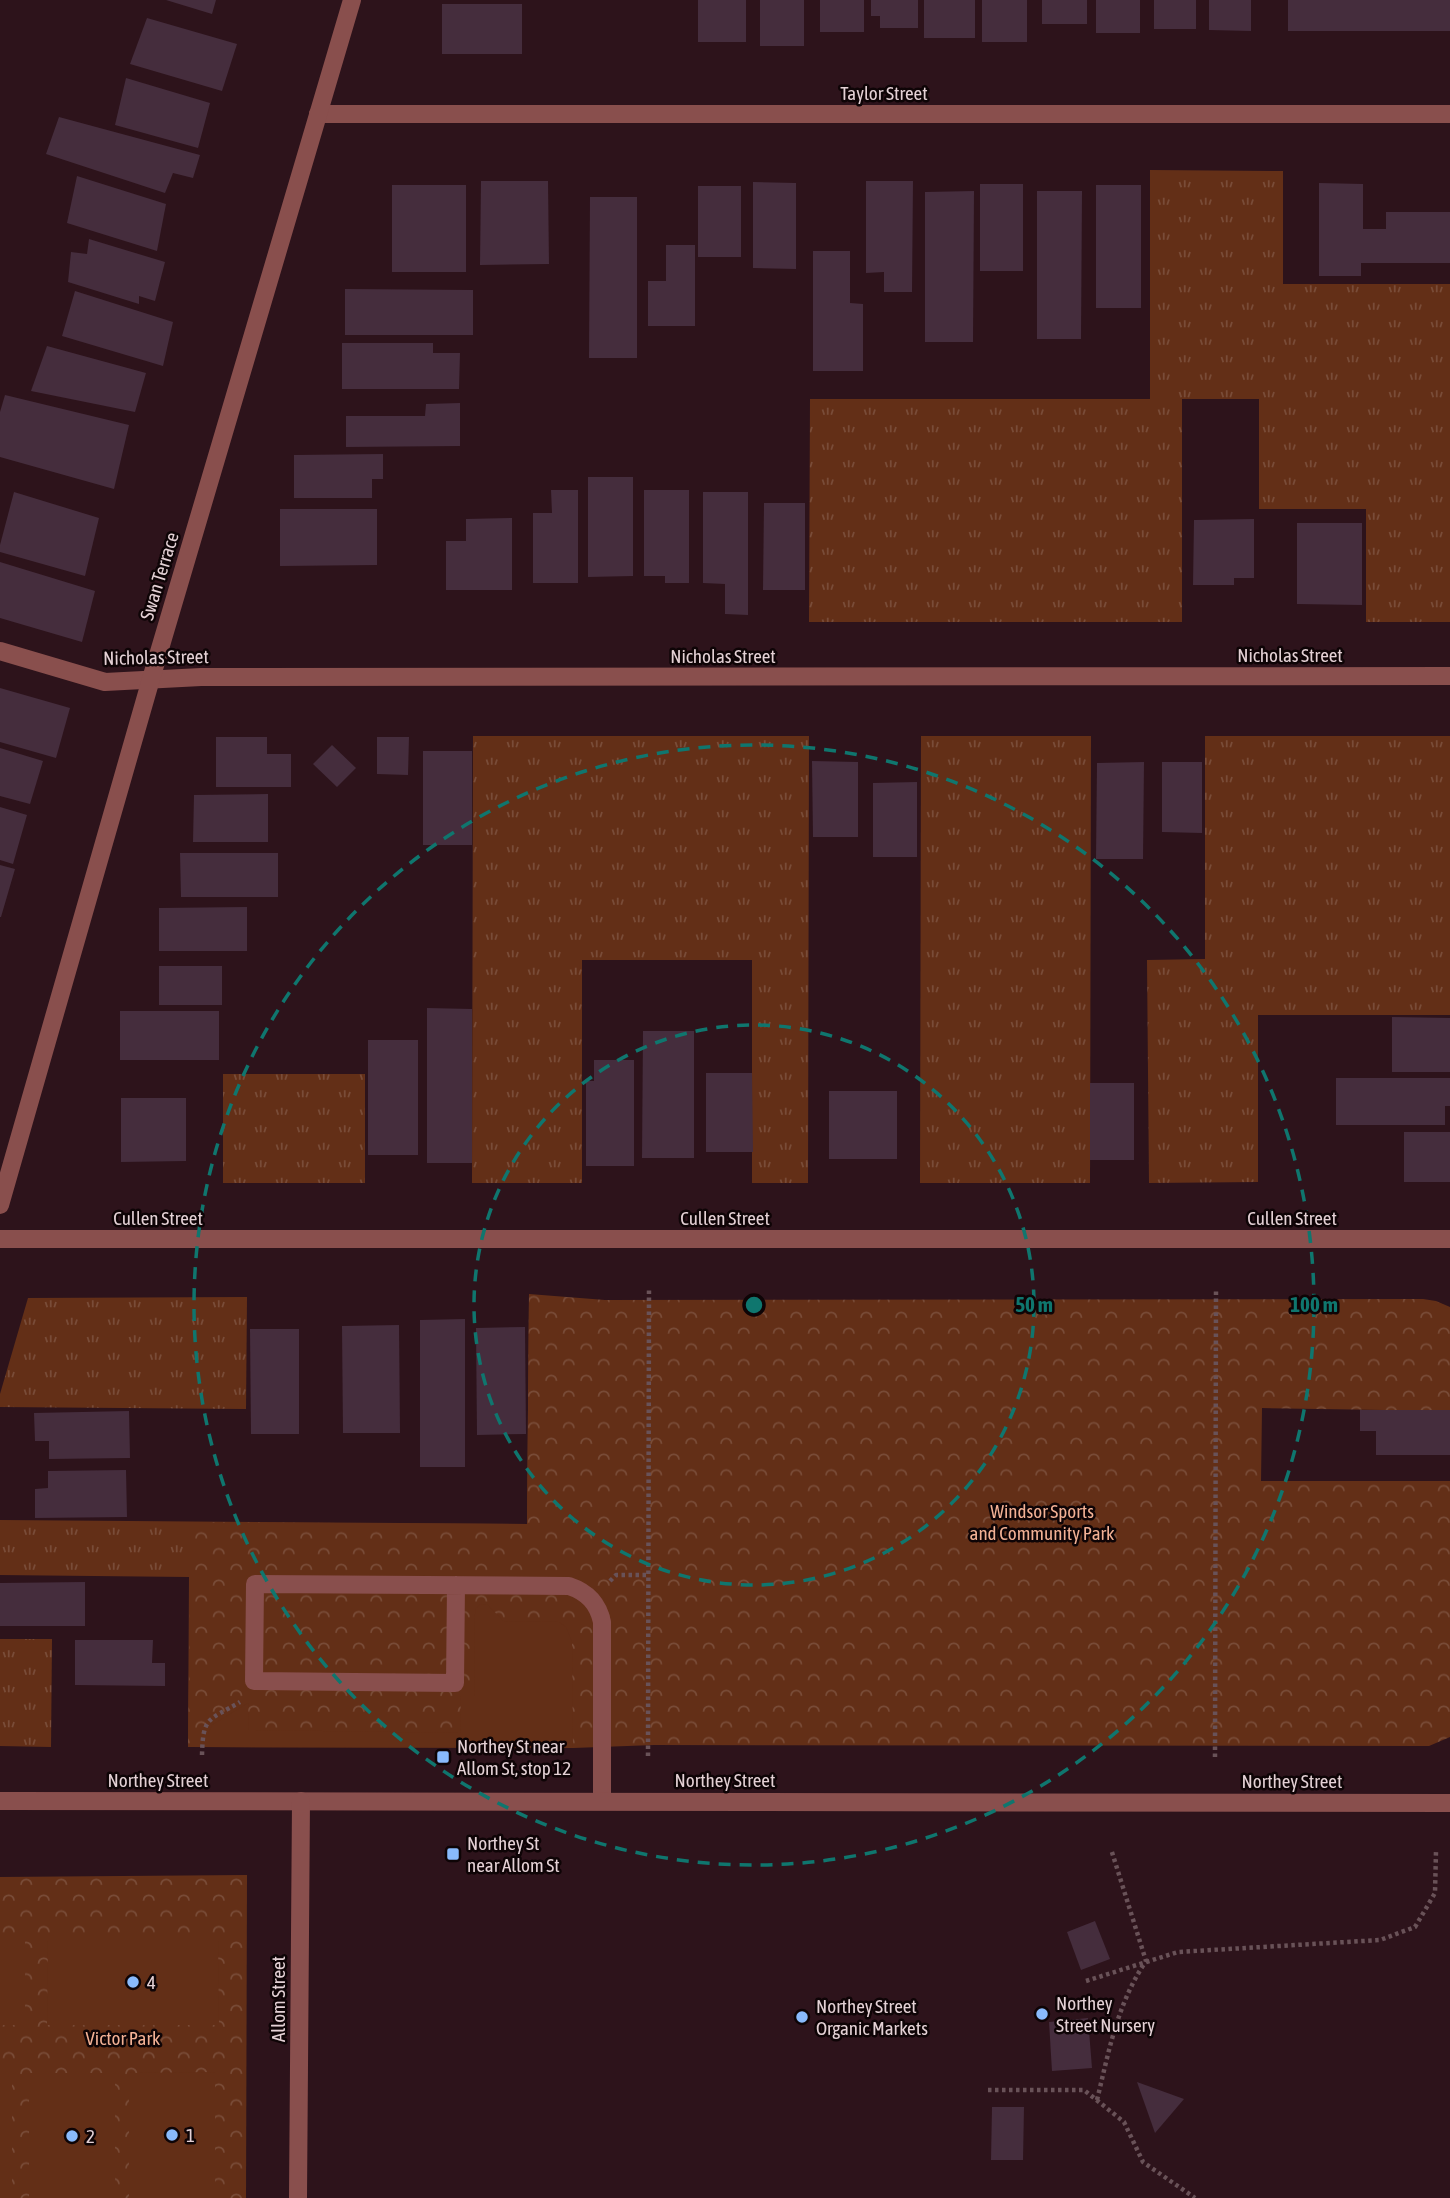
<svg xmlns="http://www.w3.org/2000/svg" width="1450" height="2198" font-family="'Asap Condensed',sans-serif">
	<defs>
		<pattern id="grass-tufts" width="24" height="20" patternUnits="userSpaceOnUse" patternTransform="scale(1.75)"><rect width="24" height="20" fill="#632f17"/><path d="M3 7l-1-3M5 7V3M7 7l1-3M15 17l-1-3M17 17v-4M19 17l1-3" fill="none" stroke="#794c38"/></pattern>
		<pattern id="park-crowns" width="20" height="18" patternUnits="userSpaceOnUse" patternTransform="scale(1.75)"><rect width="20" height="18" fill="#632f17"/><path d="M2 6a3 3 0 1 1 6 0M12 15a3 3 0 1 1 6 0" fill="none" stroke="#794c38"/></pattern>
	</defs>
	<rect width="100%" height="100%" fill="#2d131b"/>
	<g fill="url(#grass-tufts)">
		<path d="M 1150,170 L 1283,171 L 1283,284 L 1450,284 L 1450,622 L 1366,622 L 1366,509 L 1259,509 L 1259,399 L 1182,399 L 1182,622 L 809,622 L 810,399 L 1150,399 Z"/>
		<path d="M 473,736 L 809,736 L 808,1183 L 752,1183 L 752,960 L 582,960 L 582,1183 L 472,1183 Z"/>
		<path d="M 921,736 L 1091,736 L 1090,1183 L 920,1183 Z"/>
		<path d="M 1205,736 L 1450,736 L 1450,1015 L 1258,1015 L 1258,1182 L 1149,1183 L 1147,960 L 1205,959 Z"/>
		<rect x="223" y="1074" width="142" height="109"/>
		<path d="M 529,1294 L 576,1503 L 188,1747 L 189,1577 L 0,1575 L 0,1520 L 527,1524 Z"/>
		<path d="M 247,1297 L 246,1409 L 0,1407 L 0,1394 L 28,1298 Z"/>
		<path d="M 0,1639 L 52,1639 L 51,1747 L 0,1746 Z"/>
	</g>
	<g fill="url(#park-crowns)">
		<path d="M 529,1294 L 605,1300 L 1423,1299 L 1436,1301 L 1450,1307 L 1450,1411 L 1262,1408 L 1261,1481 L 1450,1481 L 1450,1737 L 1429,1746 L 654,1745 L 573,1748 L 188,1747 L 191,1522 L 527,1524 Z"/>
		<path d="M 247,1875 L 246,2198 L 0,2198 L 0,1877 Z"/>
	</g>
	<g fill="#632f17">
		<path d="M 481,1604 L 488,1605 L 503,1621 L 559,1622 L 566,1627 L 572,1642 L 573,1748 L 208,1747 L 208,1734 L 212,1725 L 248,1703 L 249,1730 L 460,1733 L 461,1696 L 474,1696 L 475,1614 L 476,1608 Z"/>
		<rect x="0" y="1939" width="25" height="86"/>
		<path d="M 48,1939 L 218,1939 L 219,2025 L 47,2025 Z"/>
		<rect x="0" y="2072" width="12" height="126"/>
		<path d="M 215,2072 L 215,2198 L 129,2198 L 129,2073 Z"/>
		<rect x="29" y="2073" width="86" height="125"/>
	</g>
	<g fill="#452d3d">
		<path d="M 166,0 L 216,0 L 212,14 Z"/>
		<rect x="698" y="0" width="48" height="42"/>
		<rect x="760" y="0" width="44" height="46"/>
		<rect x="820" y="0" width="44" height="32"/>
		<path d="M 871,0 L 918,0 L 918,28 L 880,28 L 880,16 L 871,16 Z"/>
		<rect x="924" y="0" width="51" height="38"/>
		<rect x="982" y="0" width="45" height="42"/>
		<rect x="1042" y="0" width="45" height="24"/>
		<rect x="1096" y="0" width="44" height="33"/>
		<rect x="1154" y="0" width="42" height="29"/>
		<path d="M 1209,0 L 1251,0 L 1251,31 L 1209,30 Z"/>
		<rect x="1288" y="0" width="162" height="31"/>
		<rect x="442" y="4" width="80" height="50"/>
		<path d="M 147,18 L 237,44 L 222,91 L 130,64 Z"/>
		<path d="M 126,78 L 210,103 L 198,148 L 115,125 Z"/>
		<path d="M 59,117 L 200,155 L 193,178 L 173,173 L 165,193 L 46,154 Z"/>
		<path d="M 77,176 L 166,204 L 157,251 L 67,223 Z"/>
		<path d="M 481,181 L 548,181 L 549,264 L 480,265 Z"/>
		<path d="M 866,181 L 913,181 L 912,292 L 884,292 L 884,272 L 866,273 Z"/>
		<path d="M 753,182 L 796,183 L 796,269 L 753,268 Z"/>
		<path d="M 1319,183 L 1363,184 L 1363,229 L 1386,229 L 1386,212 L 1450,212 L 1450,263 L 1361,263 L 1361,276 L 1319,276 Z"/>
		<rect x="980" y="184" width="43" height="87"/>
		<rect x="392" y="185" width="74" height="87"/>
		<rect x="1096" y="185" width="45" height="123"/>
		<rect x="698" y="186" width="43" height="71"/>
		<path d="M 974,191 L 973,342 L 925,342 L 925,192 Z"/>
		<path d="M 1037,191 L 1082,191 L 1081,339 L 1037,339 Z"/>
		<path d="M 590,197 L 637,197 L 637,358 L 589,358 Z"/>
		<path d="M 89,239 L 165,262 L 155,301 L 139,296 L 139,304 L 68,282 L 71,252 L 87,254 Z"/>
		<path d="M 666,245 L 695,245 L 695,326 L 648,326 L 648,281 L 666,281 Z"/>
		<path d="M 813,251 L 850,251 L 850,303 L 863,304 L 863,371 L 813,371 Z"/>
		<path d="M 345,289 L 473,290 L 473,335 L 345,335 Z"/>
		<path d="M 75,291 L 173,322 L 163,366 L 62,336 Z"/>
		<path d="M 342,343 L 433,343 L 433,353 L 460,353 L 459,389 L 342,389 Z"/>
		<path d="M 47,346 L 146,373 L 135,412 L 31,391 Z"/>
		<path d="M 5,395 L 129,425 L 114,489 L 0,457 L 0,412 Z"/>
		<path d="M 460,403 L 460,446 L 346,447 L 346,416 L 425,416 L 426,404 Z"/>
		<path d="M 383,454 L 383,479 L 372,479 L 372,498 L 294,498 L 294,455 Z"/>
		<path d="M 588,477 L 633,477 L 633,576 L 588,577 Z"/>
		<path d="M 551,490 L 578,490 L 578,583 L 533,583 L 533,513 L 552,513 Z"/>
		<path d="M 644,490 L 689,490 L 689,583 L 665,583 L 665,576 L 644,576 Z"/>
		<path d="M 14,492 L 99,518 L 85,576 L 0,552 L 0,545 Z"/>
		<path d="M 703,492 L 748,492 L 748,615 L 725,614 L 725,584 L 703,583 Z"/>
		<path d="M 764,503 L 805,503 L 805,590 L 763,590 Z"/>
		<path d="M 280,509 L 377,509 L 377,565 L 280,566 Z"/>
		<path d="M 512,518 L 512,590 L 446,590 L 446,541 L 466,541 L 466,519 Z"/>
		<path d="M 1254,519 L 1254,578 L 1234,578 L 1234,585 L 1193,585 L 1194,520 Z"/>
		<path d="M 1297,523 L 1362,523 L 1362,605 L 1297,604 Z"/>
		<path d="M 0,562 L 95,591 L 82,642 L 0,618 Z"/>
		<path d="M 0,688 L 70,708 L 56,758 L 0,742 Z"/>
		<path d="M 216,737 L 267,737 L 267,754 L 291,754 L 291,787 L 216,787 Z"/>
		<path d="M 377,737 L 409,737 L 408,775 L 377,774 Z"/>
		<path d="M 332,745 L 356,768 L 337,787 L 313,764 Z"/>
		<path d="M 0,748 L 43,761 L 30,804 L 0,796 Z"/>
		<rect x="423" y="751" width="49" height="94"/>
		<path d="M 812,761 L 858,762 L 858,837 L 813,837 Z"/>
		<path d="M 1144,762 L 1143,859 L 1096,859 L 1097,763 Z"/>
		<path d="M 1162,762 L 1202,762 L 1202,833 L 1162,832 Z"/>
		<path d="M 917,782 L 917,857 L 873,857 L 873,783 Z"/>
		<path d="M 268,794 L 268,842 L 193,842 L 194,795 Z"/>
		<path d="M 0,807 L 27,815 L 13,864 L 0,860 Z"/>
		<path d="M 180,853 L 278,853 L 278,897 L 181,897 Z"/>
		<path d="M 0,865 L 15,869 L 1,917 L 0,917 Z"/>
		<path d="M 247,907 L 247,951 L 159,951 L 159,908 Z"/>
		<rect x="159" y="966" width="63" height="39"/>
		<path d="M 427,1008 L 472,1009 L 472,1163 L 427,1163 Z"/>
		<rect x="120" y="1011" width="99" height="49"/>
		<path d="M 1392,1017 L 1450,1018 L 1450,1072 L 1392,1072 Z"/>
		<path d="M 643,1031 L 694,1031 L 694,1158 L 642,1158 Z"/>
		<rect x="368" y="1040" width="50" height="115"/>
		<path d="M 594,1060 L 634,1060 L 634,1166 L 586,1166 L 586,1081 L 594,1081 Z"/>
		<path d="M 706,1073 L 752,1073 L 753,1152 L 706,1152 Z"/>
		<path d="M 1336,1078 L 1450,1078 L 1450,1106 L 1445,1106 L 1445,1125 L 1336,1125 Z"/>
		<rect x="1090" y="1083" width="44" height="77"/>
		<rect x="829" y="1091" width="68" height="68"/>
		<path d="M 121,1098 L 186,1098 L 186,1161 L 121,1162 Z"/>
		<rect x="1404" y="1132" width="46" height="50"/>
		<path d="M 465,1319 L 465,1467 L 420,1467 L 420,1320 Z"/>
		<path d="M 399,1325 L 400,1433 L 343,1433 L 342,1326 Z"/>
		<path d="M 525,1327 L 526,1434 L 477,1435 L 476,1328 Z"/>
		<path d="M 250,1329 L 299,1329 L 299,1434 L 251,1434 Z"/>
		<path d="M 1360,1410 L 1450,1410 L 1450,1455 L 1376,1455 L 1376,1431 L 1360,1431 Z"/>
		<path d="M 129,1411 L 130,1458 L 49,1459 L 49,1441 L 35,1441 L 34,1413 Z"/>
		<path d="M 126,1470 L 127,1517 L 35,1518 L 35,1489 L 48,1488 L 48,1471 Z"/>
		<path d="M 85,1582 L 85,1626 L 0,1626 L 0,1583 Z"/>
		<path d="M 75,1640 L 153,1640 L 152,1663 L 165,1663 L 165,1686 L 75,1685 Z"/>
		<path d="M 1095,1921 L 1110,1959 L 1081,1970 L 1067,1932 Z"/>
		<path d="M 1088,2018 L 1092,2068 L 1052,2071 L 1049,2022 Z"/>
		<path d="M 1137,2082 L 1184,2099 L 1155,2133 Z"/>
		<path d="M 992,2107 L 1024,2107 L 1023,2160 L 991,2160 Z"/>
	</g>
	<g fill="none" stroke-linecap="round" stroke-linejoin="round">
		<g stroke="#695258" stroke-width="4.5" stroke-dasharray="3.5 3.5" stroke-linecap="butt">
			<path d="M 610,1581 L 616,1575 L 649,1575"/>
			<path d="M 202,1755 C 203,1716 208,1721 240,1702"/>
			<path d="M 648,1756 L 649,1288"/>
			<path d="M 1215,1757 L 1216,1289"/>
			<path d="M 1086,1981 L 1178,1952 L 1380,1940 L 1415,1927 L 1435,1893 L 1436,1851"/>
			<path d="M 988,2090 L 1084,2090 L 1124,2122 L 1143,2162 L 1195,2198"/>
			<path d="M 1097,2100 C 1109,2051 1117,2004 1146,1961 L 1111,1849"/>
		</g>
		<g stroke="#894f4d" stroke-width="18">
			<path d="M 318,114 L 1450,114"/>
			<path d="M 0,651 L 105,682 L 201,677 L 1450,676"/>
			<path d="M 0,1205 L 151,679 L 352,0"/>
			<path d="M 0,1239 L 1450,1239"/>
			<path d="M 456,1585 L 455,1683 L 254,1681 L 255,1584 L 569,1586 C 587,1592 598,1603 602,1622 L 602,1801"/>
			<path d="M 0,1801 L 1450,1803"/>
			<path d="M 298,2198 L 301,1801"/>
		</g>
	</g>
	<g fill="none" stroke="#0f766e" stroke-width="3.5" stroke-dasharray="12 9">
		<circle cx="754" cy="1305" r="280"/>
		<circle cx="754" cy="1305" r="560"/>
	</g>
	<g fill="#89bafc" stroke="#0e0406" stroke-width="2.5">
		<rect x="436" y="1750" width="14" height="14" rx="3.5"/>
		<rect x="446" y="1847" width="14" height="14" rx="3.5"/>
		<circle cx="133" cy="1982" r="7"/>
		<circle cx="1042" cy="2014" r="7"/>
		<circle cx="802" cy="2017" r="7"/>
		<circle cx="172" cy="2135" r="7"/>
		<circle cx="72" cy="2136" r="7"/>
	</g>
	<g text-anchor="middle" dominant-baseline="central" stroke-width="5" stroke-linejoin="round" paint-order="stroke">
		<g font-size="19" fill="#e4d1d5" stroke="#0e0406">
			<text x="884" y="93">Taylor Street</text>
			<text transform="translate(159 576) rotate(-73)">Swan Terrace</text>
			<text x="1290" y="655">Nicholas Street</text>
			<text x="723" y="656">Nicholas Street</text>
			<text transform="translate(156 657) rotate(-1)">Nicholas Street</text>
			<text x="158" y="1218">Cullen Street</text>
			<text x="725" y="1218">Cullen Street</text>
			<text x="1292" y="1218">Cullen Street</text>
			<text x="158" y="1780">Northey Street</text>
			<text x="725" y="1780">Northey Street</text>
			<text x="1292" y="1781">Northey Street</text>
			<text transform="translate(278 1999) rotate(-90)">Allom Street</text>
		</g>
		<g font-size="19" fill="#f3b195" stroke="#0e0406">
			<text x="1042" y="1511">Windsor Sports<tspan x="1042" dy="22">and Community Park</tspan></text>
			<text x="123" y="2038">Victor Park</text>
		</g>
		<g font-size="19" fill="#e4d1d5" stroke="#0e0406" text-anchor="start">
			<text x="457" y="1746">Northey St near<tspan x="457" dy="22">Allom St, stop 12</tspan></text>
			<text x="467" y="1843">Northey St<tspan x="467" dy="22">near Allom St</tspan></text>
			<text x="147" y="1982">4</text>
			<text x="1056" y="2003">Northey<tspan x="1056" dy="22">Street Nursery</tspan></text>
			<text x="816" y="2006">Northey Street<tspan x="816" dy="22">Organic Markets</tspan></text>
			<text x="186" y="2135">1</text>
			<text x="86" y="2136">2</text>
		</g>
	</g>
	<circle cx="754" cy="1305" r="10" fill="#0f766e" stroke="#0e0406" stroke-width="3.5"/>
	<g font-size="21" text-anchor="middle" font-weight="bold" fill="#0f766e" stroke="#0e0406" stroke-width="5" stroke-linejoin="round" paint-order="stroke">
		<text x="1034" y="1312">50 m</text>
		<text x="1314" y="1312">100 m</text>
	</g>
</svg>
